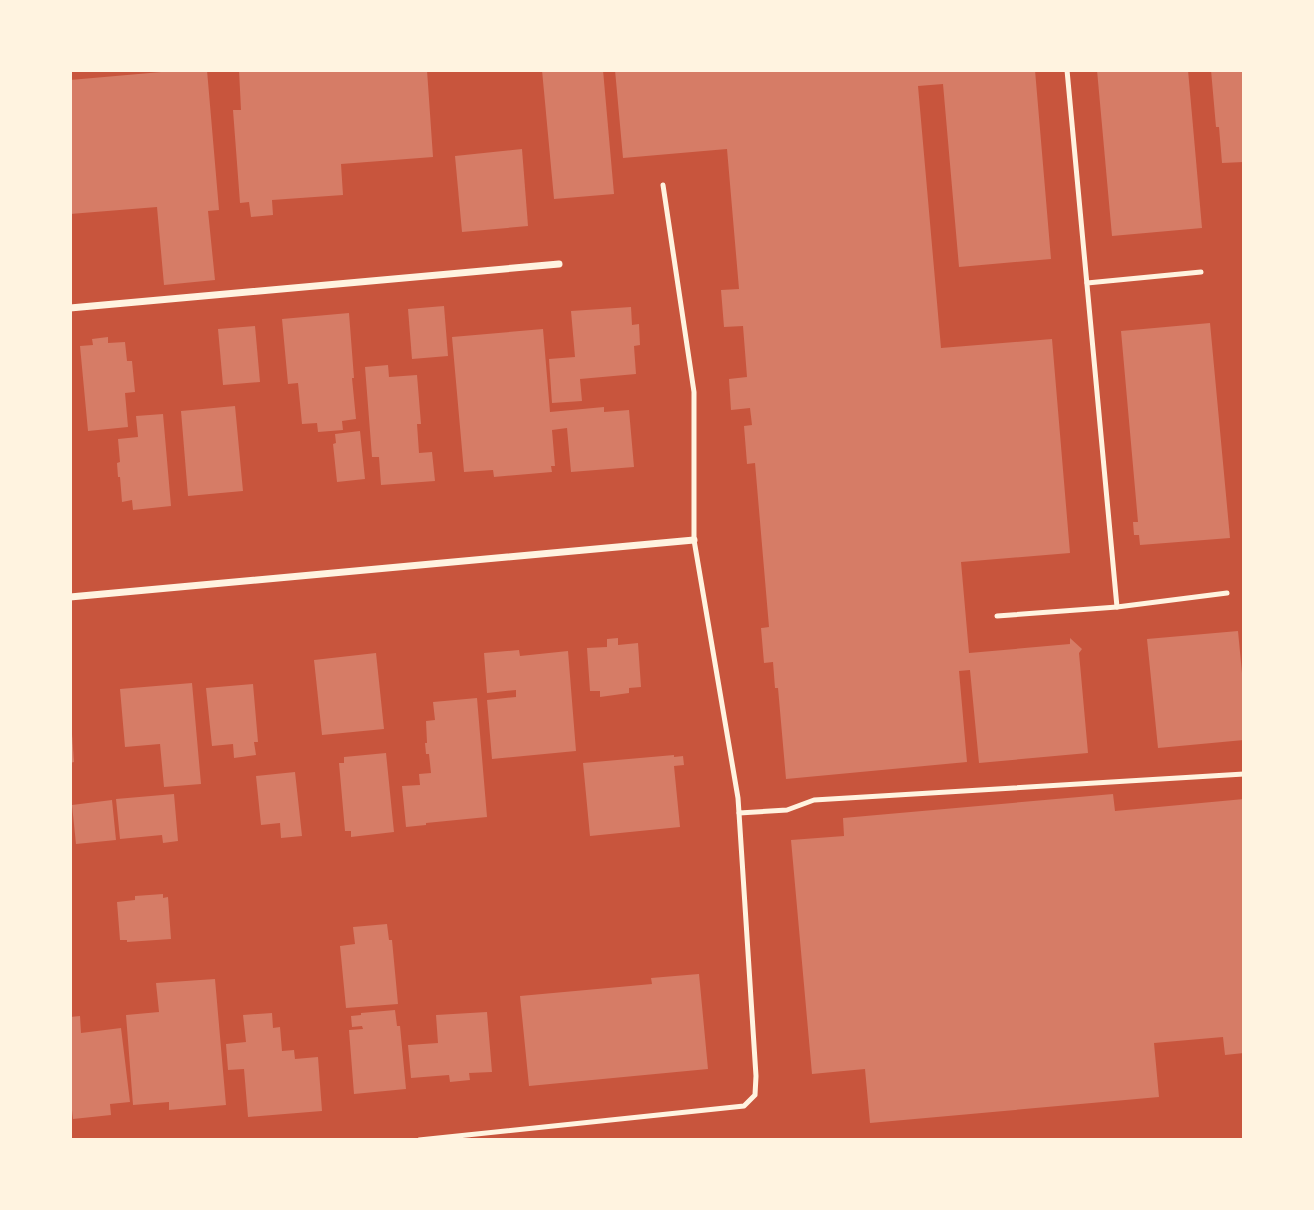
<svg xmlns="http://www.w3.org/2000/svg" width="1314" height="1210" font-family="Cabin,sans-serif">
	<rect width="100%" height="100%" fill="#c8553d"/>
	<g fill="#d67c66">
		<path d="M 184,70 L 207,70 L 219,210 L 208,211 L 215,280 L 164,285 L 157,207 L 70,214 L 70,80 Z"/>
		<path d="M 239,70 L 427,70 L 433,157 L 341,164 L 343,195 L 272,200 L 273,215 L 251,217 L 249,202 L 240,203 L 233,110 L 241,110 Z"/>
		<path d="M 542,70 L 603,70 L 614,194 L 554,199 Z"/>
		<path d="M 615,70 L 1035,70 L 1051,259 L 959,267 L 943,84 L 918,86 L 941,348 L 1052,339 L 1070,553 L 961,562 L 969,653 L 1070,644 L 1070,638 L 1082,649 L 1079,653 L 1088,753 L 979,763 L 970,670 L 959,671 L 967,762 L 786,779 L 778,688 L 775,688 L 773,662 L 764,663 L 761,628 L 769,627 L 755,463 L 747,464 L 744,426 L 752,425 L 750,408 L 731,410 L 729,379 L 747,377 L 743,326 L 724,327 L 721,290 L 739,289 L 727,149 L 623,158 Z"/>
		<path d="M 1097,70 L 1188,70 L 1202,228 L 1112,236 Z"/>
		<path d="M 1211,70 L 1244,70 L 1244,162 L 1222,163 L 1219,127 L 1216,127 Z"/>
		<path d="M 522,149 L 528,226 L 462,232 L 455,156 Z"/>
		<path d="M 444,306 L 448,356 L 412,359 L 408,309 Z"/>
		<path d="M 631,307 L 632,325 L 639,324 L 640,345 L 634,346 L 636,374 L 580,379 L 582,401 L 552,403 L 549,359 L 575,357 L 571,311 Z"/>
		<path d="M 349,313 L 354,378 L 352,378 L 356,419 L 342,421 L 343,430 L 318,432 L 317,423 L 302,424 L 298,383 L 288,384 L 282,319 Z"/>
		<path d="M 1210,323 L 1230,538 L 1140,545 L 1139,535 L 1134,535 L 1133,522 L 1138,522 L 1121,331 Z"/>
		<path d="M 255,326 L 260,382 L 223,385 L 218,329 Z"/>
		<path d="M 543,329 L 550,412 L 604,407 L 604,412 L 629,410 L 634,467 L 571,472 L 567,428 L 552,430 L 555,466 L 551,466 L 552,472 L 494,477 L 493,470 L 464,472 L 452,337 Z"/>
		<path d="M 108,337 L 108,343 L 125,342 L 127,361 L 132,361 L 135,392 L 125,393 L 128,427 L 88,431 L 80,346 L 93,345 L 92,339 Z"/>
		<path d="M 388,365 L 389,377 L 417,375 L 421,424 L 417,424 L 419,453 L 432,452 L 435,481 L 381,485 L 379,457 L 372,457 L 365,367 Z"/>
		<path d="M 235,406 L 243,491 L 188,496 L 181,411 Z"/>
		<path d="M 163,414 L 171,506 L 133,510 L 132,500 L 122,502 L 120,477 L 118,477 L 117,463 L 120,462 L 118,439 L 138,437 L 136,416 Z"/>
		<path d="M 360,431 L 365,479 L 337,482 L 333,444 L 336,443 L 335,434 Z"/>
		<path d="M 1238,631 L 1244,694 L 1244,740 L 1158,748 L 1147,639 Z"/>
		<path d="M 618,638 L 618,645 L 638,643 L 641,687 L 629,688 L 629,693 L 600,697 L 600,691 L 590,691 L 587,648 L 607,647 L 607,639 Z"/>
		<path d="M 519,650 L 520,656 L 568,651 L 576,751 L 492,759 L 487,700 L 516,697 L 516,690 L 487,693 L 484,653 Z"/>
		<path d="M 376,653 L 384,729 L 322,735 L 314,660 Z"/>
		<path d="M 192,683 L 201,784 L 164,787 L 160,744 L 125,747 L 120,689 Z"/>
		<path d="M 253,684 L 258,742 L 254,742 L 256,755 L 234,758 L 233,744 L 212,746 L 206,688 Z"/>
		<path d="M 477,698 L 487,817 L 426,823 L 426,825 L 406,827 L 402,786 L 420,785 L 419,774 L 431,773 L 429,754 L 426,754 L 425,743 L 427,743 L 426,721 L 435,720 L 433,702 Z"/>
		<path d="M 70,734 L 72,734 L 74,762 L 70,763 Z"/>
		<path d="M 386,753 L 394,832 L 351,837 L 351,831 L 345,831 L 339,763 L 344,763 L 344,757 Z"/>
		<path d="M 674,755 L 674,757 L 683,756 L 684,765 L 674,766 L 680,827 L 590,836 L 583,763 Z"/>
		<path d="M 295,772 L 302,836 L 281,838 L 280,823 L 261,825 L 256,776 Z"/>
		<path d="M 174,794 L 178,841 L 163,843 L 162,835 L 120,839 L 116,799 Z"/>
		<path d="M 1113,794 L 1115,811 L 1244,799 L 1244,1053 L 1225,1055 L 1223,1037 L 1154,1043 L 1159,1097 L 870,1123 L 865,1069 L 812,1074 L 791,840 L 844,836 L 843,818 Z"/>
		<path d="M 112,800 L 116,840 L 76,844 L 72,805 Z"/>
		<path d="M 163,894 L 163,898 L 168,897 L 171,939 L 127,942 L 127,940 L 120,940 L 117,902 L 135,900 L 135,896 Z"/>
		<path d="M 387,924 L 389,940 L 392,940 L 398,1004 L 346,1008 L 340,946 L 355,944 L 353,927 Z"/>
		<path d="M 699,974 L 708,1069 L 529,1086 L 520,996 L 652,984 L 651,978 Z"/>
		<path d="M 215,979 L 226,1105 L 169,1110 L 169,1102 L 133,1105 L 126,1015 L 159,1012 L 156,983 Z"/>
		<path d="M 395,1010 L 397,1026 L 400,1026 L 406,1089 L 354,1094 L 349,1030 L 363,1029 L 362,1026 L 352,1027 L 351,1016 L 361,1015 L 361,1013 Z"/>
		<path d="M 487,1012 L 492,1072 L 469,1073 L 470,1080 L 450,1082 L 449,1075 L 411,1078 L 408,1045 L 438,1043 L 436,1015 Z"/>
		<path d="M 272,1013 L 273,1028 L 280,1027 L 282,1051 L 294,1050 L 295,1059 L 318,1057 L 322,1111 L 248,1117 L 244,1069 L 228,1070 L 226,1044 L 246,1042 L 243,1015 Z"/>
		<path d="M 80,1016 L 81,1033 L 121,1028 L 130,1102 L 110,1104 L 111,1115 L 73,1119 L 70,1092 L 70,1017 Z"/>
	</g>
	<g fill="none" stroke-linecap="round" stroke-linejoin="round">
		<g stroke="#fff3e0" stroke-width="5">
			<path d="M 663,185 L 694,392 L 694,540 L 738,798 L 739,813 L 787,810 L 814,800 L 1244,774"/>
			<path d="M 1087,283 L 1201,272"/>
			<path d="M 1117,607 L 1227,593"/>
			<path d="M 997,616 L 1117,607 L 1067,70"/>
			<path d="M 419,1140 L 744,1106 L 755,1095 L 756,1076 L 739,813"/>
		</g>
		<g stroke="#fff3e0" stroke-width="7">
			<path d="M 70,308 L 559,264"/>
			<path d="M 70,597 L 694,540"/>
		</g>
	</g>
	<rect width="1314" height="1210" fill="none" stroke="#fff3e0" stroke-width="144"/>
</svg>
